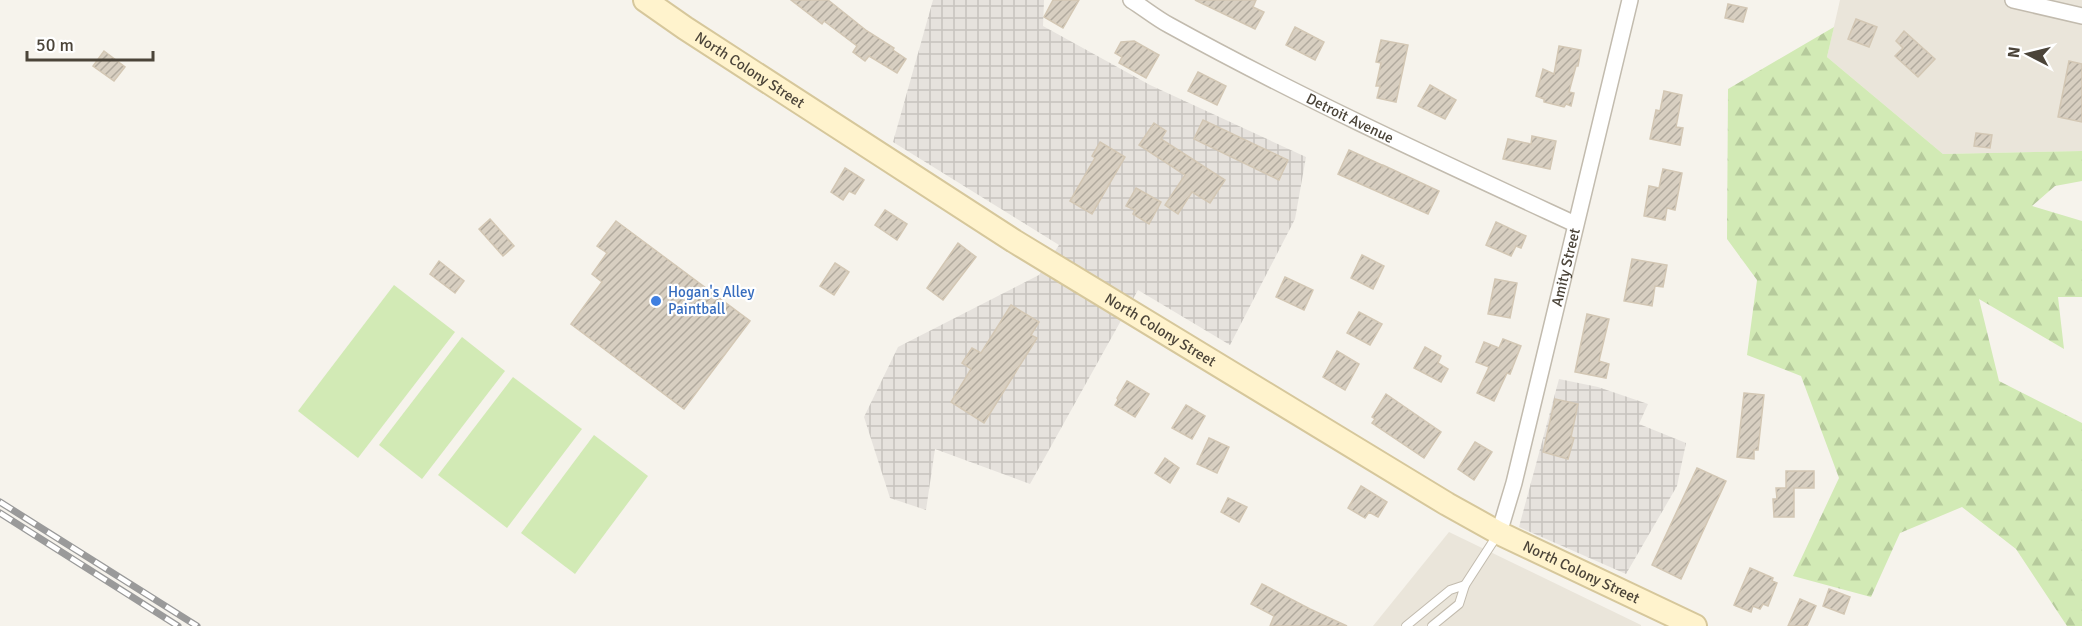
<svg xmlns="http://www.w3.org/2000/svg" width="2082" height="626" font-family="Signika,sans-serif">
	<defs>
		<pattern id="industrial-grid" width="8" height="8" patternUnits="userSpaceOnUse" patternTransform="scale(1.5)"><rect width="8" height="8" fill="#e6e2dd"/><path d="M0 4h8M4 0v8" fill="none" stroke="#c7c3be"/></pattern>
		<pattern id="forest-firs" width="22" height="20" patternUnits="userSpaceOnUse" patternTransform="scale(1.5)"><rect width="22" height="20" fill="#d2eab5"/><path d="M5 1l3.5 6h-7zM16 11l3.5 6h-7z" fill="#b6ca9c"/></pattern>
		<pattern id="building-hatch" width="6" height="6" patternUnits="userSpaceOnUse" patternTransform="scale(1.5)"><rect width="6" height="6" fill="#d8cfc1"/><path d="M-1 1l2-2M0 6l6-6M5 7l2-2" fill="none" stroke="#b1aa9e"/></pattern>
	</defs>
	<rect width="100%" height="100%" fill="#f6f3ec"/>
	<g fill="#eae5da">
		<path d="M 1840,0 L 2082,0 L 2082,151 L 1943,154 L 1827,57 Z"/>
		<path d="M 1449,532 L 1641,625 L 1641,626 L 1373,626 Z"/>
	</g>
	<g fill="url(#industrial-grid)">
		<path d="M 933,0 L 1044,0 L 1043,26 L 1150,85 L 1306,157 L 1295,219 L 1230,345 L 1138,290 L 1030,484 L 935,449 L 926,510 L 890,498 L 864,417 L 898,347 L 1039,275 L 1059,245 L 893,142 Z"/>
		<path d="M 1559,379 L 1598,387 L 1648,404 L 1639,424 L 1686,443 L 1677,486 L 1626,574 L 1519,527 Z"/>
	</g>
	<path fill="url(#forest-firs)" d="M 1834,27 L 1827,57 L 1943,154 L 2082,151 L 2082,181 L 2055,186 L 2032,206 L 2082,221 L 2082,297 L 2058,297 L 2064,349 L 1979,299 L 1999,381 L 2082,423 L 2082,626 L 2067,626 L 2016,549 L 1962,507 L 1900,533 L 1871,597 L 1793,576 L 1839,478 L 1801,376 L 1747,355 L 1757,280 L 1727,239 L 1728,89 Z"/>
	<g fill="#d2eab5">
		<path d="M 394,285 L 455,332 L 358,458 L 298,411 Z"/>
		<path d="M 462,337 L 505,371 L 422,479 L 379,445 Z"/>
		<path d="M 513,377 L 582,429 L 507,528 L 438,475 Z"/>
		<path d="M 594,435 L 648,476 L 575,574 L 521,533 Z"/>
	</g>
	<g fill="url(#building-hatch)" stroke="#d3c7b4" stroke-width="1.5">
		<path d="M 791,0 L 828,0 L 867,31 L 894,48 L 893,50 L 906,59 L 897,73 L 869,56 L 865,61 L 853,52 L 857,46 L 824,21 L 822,24 Z"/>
		<path d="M 1053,0 L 1079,0 L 1063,28 L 1044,17 Z"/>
		<path d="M 1195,0 L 1256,0 L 1253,7 L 1264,12 L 1255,29 Z"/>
		<path d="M 1728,4 L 1747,8 L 1743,22 L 1725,18 Z"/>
		<path d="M 1856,19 L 1877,27 L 1869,47 L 1848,39 Z"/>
		<path d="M 1295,27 L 1324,42 L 1315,60 L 1286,45 Z"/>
		<path d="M 1904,31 L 1935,59 L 1918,77 L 1895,56 L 1903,48 L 1896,41 Z"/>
		<path d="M 1381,40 L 1408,45 L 1396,102 L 1377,98 L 1380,86 L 1376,86 L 1381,63 L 1376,62 Z"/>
		<path d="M 1134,41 L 1159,55 L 1146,78 L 1119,63 L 1122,57 L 1115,53 L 1121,42 Z"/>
		<path d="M 1559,46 L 1581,50 L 1578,66 L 1576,66 L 1569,92 L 1574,93 L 1571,106 L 1566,104 L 1564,107 L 1544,102 L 1544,99 L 1536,96 L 1543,69 L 1554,74 Z"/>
		<path d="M 104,51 L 125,67 L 114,81 L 93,66 Z"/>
		<path d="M 2069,61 L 2082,64 L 2082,122 L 2058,117 Z"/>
		<path d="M 1198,72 L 1226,86 L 1217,105 L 1188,91 Z"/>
		<path d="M 1430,85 L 1456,100 L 1445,119 L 1418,106 Z"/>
		<path d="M 1664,91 L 1682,95 L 1676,127 L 1683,128 L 1680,145 L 1650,139 L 1656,110 L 1660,111 Z"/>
		<path d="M 1203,120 L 1288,160 L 1279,180 L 1194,139 Z"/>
		<path d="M 1154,123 L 1166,131 L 1161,139 L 1225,180 L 1210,203 L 1192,192 L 1178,214 L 1165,205 L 1185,175 L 1139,145 Z"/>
		<path d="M 1976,133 L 1992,135 L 1990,148 L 1974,146 Z"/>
		<path d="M 1532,136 L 1556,141 L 1550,169 L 1503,159 L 1508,139 L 1531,144 Z"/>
		<path d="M 1100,142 L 1125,157 L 1092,214 L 1070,201 L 1095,158 L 1092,156 Z"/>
		<path d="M 1349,150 L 1382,165 L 1382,168 L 1383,165 L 1439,191 L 1428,214 L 1338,174 Z"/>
		<path d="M 845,168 L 864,180 L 855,194 L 849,191 L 843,200 L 831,192 Z"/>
		<path d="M 1663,169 L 1682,173 L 1675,210 L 1667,208 L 1665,220 L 1644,216 L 1649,186 L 1659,188 Z"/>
		<path d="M 1136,188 L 1161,202 L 1149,224 L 1133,214 L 1135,210 L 1126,206 Z"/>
		<path d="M 885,210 L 907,224 L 897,240 L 875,225 Z"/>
		<path d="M 490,219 L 514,246 L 503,256 L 479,229 Z"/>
		<path d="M 616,221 L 750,321 L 684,409 L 571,324 L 602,282 L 592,274 L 607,253 L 597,246 Z"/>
		<path d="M 1496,222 L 1526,236 L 1521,248 L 1516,246 L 1511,256 L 1486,245 Z"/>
		<path d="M 958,243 L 976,257 L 943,300 L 927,288 Z"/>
		<path d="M 1362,255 L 1384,266 L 1373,289 L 1351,278 Z"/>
		<path d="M 1632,259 L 1667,265 L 1663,287 L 1655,286 L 1652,306 L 1624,301 Z"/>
		<path d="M 439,261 L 464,281 L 455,293 L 430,274 Z"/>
		<path d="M 835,263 L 849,272 L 834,295 L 820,286 Z"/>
		<path d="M 1285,277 L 1313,290 L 1304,310 L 1276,297 Z"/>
		<path d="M 1495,279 L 1517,283 L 1510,318 L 1488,314 Z"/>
		<path d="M 1011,305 L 1039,322 L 1031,335 L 1037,338 L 984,423 L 951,402 L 971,369 L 962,363 L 972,348 L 981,353 Z"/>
		<path d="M 1359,312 L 1382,324 L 1370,345 L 1347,333 Z"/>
		<path d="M 1587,314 L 1609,319 L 1599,361 L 1609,364 L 1606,378 L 1575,372 Z"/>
		<path d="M 1503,339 L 1521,346 L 1510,374 L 1507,373 L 1494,401 L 1477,393 L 1489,367 L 1476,362 L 1484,342 L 1499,348 Z"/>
		<path d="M 1425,347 L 1441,356 L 1438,363 L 1448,369 L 1441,382 L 1414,368 Z"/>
		<path d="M 1337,351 L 1359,364 L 1345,390 L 1323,377 Z"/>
		<path d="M 1127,381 L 1149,394 L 1135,417 L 1115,405 L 1118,400 L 1117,398 Z"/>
		<path d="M 1744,393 L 1764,395 L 1758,450 L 1754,450 L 1754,459 L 1737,457 Z"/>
		<path d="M 1386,394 L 1441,432 L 1424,458 L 1372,423 L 1375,419 L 1372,417 Z"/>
		<path d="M 1555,399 L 1578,404 L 1571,437 L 1574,438 L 1568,459 L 1543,452 Z"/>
		<path d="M 1186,405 L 1205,416 L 1192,439 L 1172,428 Z"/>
		<path d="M 1209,438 L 1229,447 L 1217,473 L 1197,464 Z"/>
		<path d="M 1475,442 L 1492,452 L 1474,480 L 1458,469 Z"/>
		<path d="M 1165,458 L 1179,468 L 1170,483 L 1155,473 Z"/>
		<path d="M 1697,468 L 1726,481 L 1681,579 L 1652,565 Z"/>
		<path d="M 1786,471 L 1814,471 L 1814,488 L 1794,488 L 1794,517 L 1774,517 L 1773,499 L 1777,499 L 1776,488 L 1786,488 Z"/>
		<path d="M 1361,486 L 1387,502 L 1378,517 L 1369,512 L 1365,518 L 1348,508 Z"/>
		<path d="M 1228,498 L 1247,507 L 1239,522 L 1221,512 Z"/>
		<path d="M 1750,568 L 1773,578 L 1772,581 L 1777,583 L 1768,606 L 1763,604 L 1760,609 L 1753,606 L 1751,612 L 1734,605 Z"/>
		<path d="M 1262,584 L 1310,609 L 1347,626 L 1270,626 L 1274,616 L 1251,604 Z"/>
		<path d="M 1829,589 L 1850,597 L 1844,614 L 1823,606 Z"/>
		<path d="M 1800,599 L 1816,606 L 1807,626 L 1788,626 Z"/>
	</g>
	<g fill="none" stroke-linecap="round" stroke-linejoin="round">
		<defs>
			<g id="service">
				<path d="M 1465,585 L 1498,534"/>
				<path d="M 1406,626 L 1450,590 L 1465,585 L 1459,604 L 1432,626"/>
			</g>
			<g id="minor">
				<path id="s1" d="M 1131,0 C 1144,8 1156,18 1169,25 C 1301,98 1439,161 1575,224"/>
				<path d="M 2013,0 L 2082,16"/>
				<path id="s2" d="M 1499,533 L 1514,483 L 1630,0"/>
			</g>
			<g id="secondary">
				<path id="s3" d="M 645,0 L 685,28 L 1014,241 L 1447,504 L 1499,533 L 1695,626"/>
			</g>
		</defs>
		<use href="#service" stroke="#c2bbae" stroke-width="10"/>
		<use href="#minor" stroke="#c2bbae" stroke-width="18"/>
		<use href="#secondary" stroke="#d6c79b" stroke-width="26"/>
		<use href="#service" stroke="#fff" stroke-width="8"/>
		<use href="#minor" stroke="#fff" stroke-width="15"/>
		<use href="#secondary" stroke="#fff3cd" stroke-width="22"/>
		<defs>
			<g id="rail">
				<path d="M 0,502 L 197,626"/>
				<path d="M 0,513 L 178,626"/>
			</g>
		</defs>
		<use href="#rail" stroke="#9a9a9a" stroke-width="7"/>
		<use href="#rail" stroke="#fff" stroke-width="4.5" stroke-dasharray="14" stroke-linecap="butt"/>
	</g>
	<circle fill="#3f7fe0" stroke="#fff" stroke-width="2" cx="656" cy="301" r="6"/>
	<g text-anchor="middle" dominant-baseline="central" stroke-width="4.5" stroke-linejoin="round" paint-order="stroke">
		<g font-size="15" fill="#4b4439" stroke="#fff">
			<text stroke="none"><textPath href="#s3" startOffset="126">North Colony Street</textPath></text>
			<text stroke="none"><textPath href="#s1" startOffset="249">Detroit Avenue</textPath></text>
			<text stroke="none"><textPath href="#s2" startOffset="274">Amity Street</textPath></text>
			<text stroke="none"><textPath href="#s3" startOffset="612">North Colony Street</textPath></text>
			<text stroke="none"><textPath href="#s3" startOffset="1098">North Colony Street</textPath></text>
		</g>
		<g font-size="15" fill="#366cbe" stroke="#fff" text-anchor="start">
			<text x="668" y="292">Hogan's Alley<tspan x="668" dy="17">Paintball</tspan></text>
		</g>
	</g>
	<g transform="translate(2028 54) rotate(277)" stroke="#ffffff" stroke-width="4.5" paint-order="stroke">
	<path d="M0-4.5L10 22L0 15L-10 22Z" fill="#4b4439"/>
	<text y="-9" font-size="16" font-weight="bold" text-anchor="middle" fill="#4b4439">N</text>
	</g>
	<path d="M27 51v9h126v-9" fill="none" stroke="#4b4439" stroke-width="3"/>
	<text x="36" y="51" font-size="18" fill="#4b4439" stroke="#ffffff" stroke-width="4.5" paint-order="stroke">50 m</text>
</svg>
